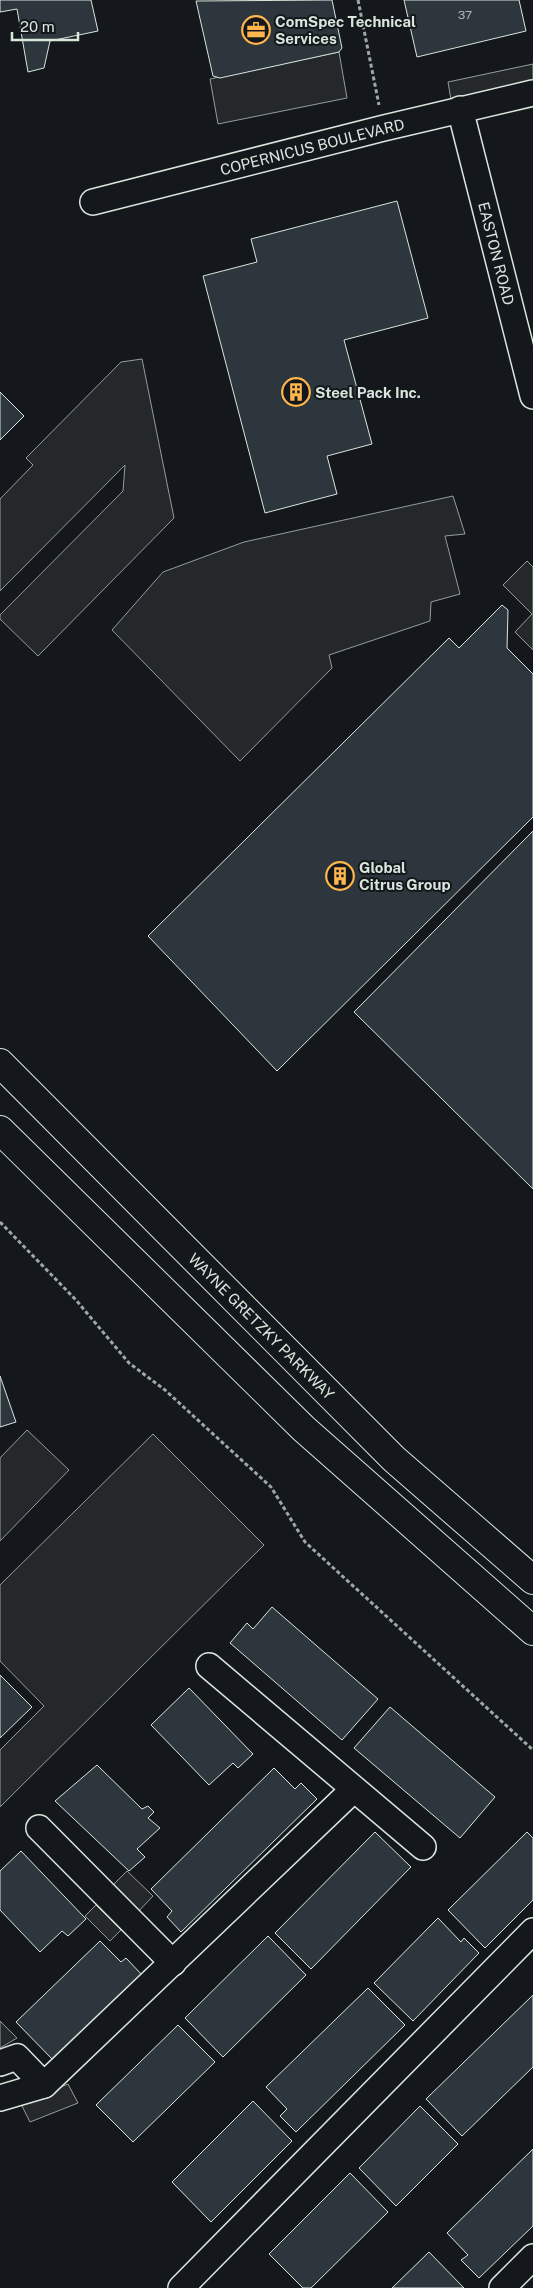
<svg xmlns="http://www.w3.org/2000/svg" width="533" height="2288" font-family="'Public Sans',sans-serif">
	<rect width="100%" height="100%" fill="#14181c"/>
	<g fill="#24282b" stroke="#939e99">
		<path d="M 339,52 L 347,98 L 218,124 L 210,79 Z"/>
		<path d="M 533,64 L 533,90 L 452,106 L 448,82 Z"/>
		<path d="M 142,359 L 174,518 L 38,656 L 0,619 L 0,615 L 123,491 L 125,465 L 0,591 L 0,499 L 33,465 L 26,458 L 121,362 Z"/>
		<path d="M 453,496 L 465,534 L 445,536 L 460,594 L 431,602 L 430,621 L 329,655 L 332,668 L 240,761 L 112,630 L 163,572 L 244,542 Z"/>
		<path d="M 527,561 L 533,567 L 533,650 L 515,632 L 532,614 L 503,585 Z"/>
		<path d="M 27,1430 L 69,1470 L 0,1541 L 0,1458 Z"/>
		<path d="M 153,1434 L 264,1545 L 0,1807 L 0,1750 L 44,1706 L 0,1661 L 0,1585 Z"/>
		<path d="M 127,1871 L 153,1896 L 138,1912 L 112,1886 Z"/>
		<path d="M 96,1905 L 121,1930 L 110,1941 L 85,1916 Z"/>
		<path d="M 0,2021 L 17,2038 L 0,2048 Z"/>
		<path d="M 68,2084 L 78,2103 L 30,2122 L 21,2104 Z"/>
	</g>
	<g fill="#2c363c" stroke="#d8e6dc">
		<path d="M 0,0 L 91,0 L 98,31 L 50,41 L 44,68 L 28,72 L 17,9 L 0,12 Z"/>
		<path d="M 332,0 L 342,48 L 339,52 L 220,78 L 213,76 L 196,1 Z"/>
		<path d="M 404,0 L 519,0 L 526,31 L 417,57 Z"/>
		<path d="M 397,201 L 428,318 L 344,340 L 372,444 L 327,456 L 337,494 L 265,513 L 203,276 L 257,262 L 251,239 Z"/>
		<path d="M 0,392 L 24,416 L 0,440 Z"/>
		<path d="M 502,605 L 508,610 L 507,648 L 533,674 L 533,817 L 277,1071 L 148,936 L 449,638 L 459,648 Z"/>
		<path d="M 533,831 L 533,1189 L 354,1012 Z"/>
		<path d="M 0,1376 L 16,1422 L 0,1427 Z"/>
		<path d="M 272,1607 L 378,1699 L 342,1740 L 230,1643 L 247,1623 L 253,1629 Z"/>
		<path d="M 0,1675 L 32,1707 L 0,1738 Z"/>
		<path d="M 189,1688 L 253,1754 L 238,1768 L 233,1763 L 209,1785 L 151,1725 Z"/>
		<path d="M 390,1707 L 495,1797 L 460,1838 L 354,1748 Z"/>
		<path d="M 97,1765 L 142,1809 L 148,1806 L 154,1812 L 148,1818 L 160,1828 L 137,1849 L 145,1857 L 129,1871 L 55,1801 Z"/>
		<path d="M 274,1768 L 295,1789 L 301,1783 L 317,1799 L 181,1932 L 167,1917 L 172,1911 L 151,1889 Z"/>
		<path d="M 375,1832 L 411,1867 L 311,1969 L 275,1933 Z"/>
		<path d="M 527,1832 L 533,1838 L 533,1900 L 485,1948 L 448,1910 Z"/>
		<path d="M 21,1851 L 86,1919 L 68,1936 L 62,1931 L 40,1952 L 0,1910 L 0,1871 Z"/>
		<path d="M 438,1918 L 461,1942 L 464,1938 L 479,1953 L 413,2021 L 374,1983 Z"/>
		<path d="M 268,1936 L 306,1975 L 223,2057 L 185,2018 Z"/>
		<path d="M 100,1941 L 121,1962 L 126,1958 L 143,1976 L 54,2061 L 16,2022 Z"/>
		<path d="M 368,1988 L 405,2025 L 296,2132 L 280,2116 L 287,2109 L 266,2087 Z"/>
		<path d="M 533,1995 L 533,2067 L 462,2136 L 426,2099 Z"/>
		<path d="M 178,2025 L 215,2062 L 133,2142 L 96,2105 Z"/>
		<path d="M 253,2101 L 292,2141 L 211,2222 L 172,2182 Z"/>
		<path d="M 420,2106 L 458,2144 L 396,2206 L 359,2168 Z"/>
		<path d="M 533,2149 L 533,2226 L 479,2278 L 461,2260 L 468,2255 L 447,2233 Z"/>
		<path d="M 350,2173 L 388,2212 L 311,2288 L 303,2288 L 269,2254 Z"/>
		<path d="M 429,2252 L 464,2288 L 392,2288 Z"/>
	</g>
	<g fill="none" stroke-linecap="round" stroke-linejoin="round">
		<defs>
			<g id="minor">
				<path id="s1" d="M 460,109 L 533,396"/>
				<path id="s2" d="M 93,202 L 384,128 L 533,93"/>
				<path d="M 209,1666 L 423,1847"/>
				<path d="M 39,1828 L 173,1963"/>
				<path d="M 0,2063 L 17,2057 L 44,2085"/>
				<path d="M 0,2098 L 44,2085 L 353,1790"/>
				<path d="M 181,2288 L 533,1931"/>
				<path d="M 502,2288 L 533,2257"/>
			</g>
			<g id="major">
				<path id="s3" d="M 0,1063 L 394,1459 L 533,1580"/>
				<path d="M 0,1130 L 304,1429 L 533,1631"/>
			</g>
		</defs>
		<use href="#minor" stroke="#d8e6dc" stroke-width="28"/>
		<use href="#major" stroke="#d8e6dc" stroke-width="30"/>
		<g stroke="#9da8a2" stroke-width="3" stroke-dasharray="4 2.5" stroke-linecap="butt">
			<path d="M 358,0 L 379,105"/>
			<path d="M 0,1222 L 76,1300 L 129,1363 L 165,1390 L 271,1487 L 305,1542 L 533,1750"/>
		</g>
		<use href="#minor" stroke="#14181c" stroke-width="25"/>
		<use href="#major" stroke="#14181c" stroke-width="28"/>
	</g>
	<defs>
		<symbol id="office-ring" viewBox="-11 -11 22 22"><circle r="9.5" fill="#14181c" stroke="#ffb74d" stroke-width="1.5"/><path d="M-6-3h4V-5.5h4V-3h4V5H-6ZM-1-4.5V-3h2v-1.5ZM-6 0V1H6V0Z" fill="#ffb74d"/></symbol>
		<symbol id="building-ring" viewBox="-11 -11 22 22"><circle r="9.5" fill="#14181c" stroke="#ffb74d" stroke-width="1.5"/><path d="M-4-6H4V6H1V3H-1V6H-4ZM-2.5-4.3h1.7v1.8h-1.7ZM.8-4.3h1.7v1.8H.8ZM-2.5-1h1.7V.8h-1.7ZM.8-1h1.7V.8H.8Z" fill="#ffb74d"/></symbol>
	</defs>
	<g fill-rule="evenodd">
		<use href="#office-ring" x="240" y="14" width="32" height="32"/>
		<use href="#building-ring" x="280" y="376" width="32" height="32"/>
		<use href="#building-ring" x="324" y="860" width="32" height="32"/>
	</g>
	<g text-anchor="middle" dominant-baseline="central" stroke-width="4" stroke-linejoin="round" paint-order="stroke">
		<g font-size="12" fill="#adbab4">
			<text x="465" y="15">37</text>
		</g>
		<g font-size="15" font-weight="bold" fill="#d8e6dc" stroke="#14181c" text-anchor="start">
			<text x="275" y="21">ComSpec Technical<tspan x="275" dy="17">Services</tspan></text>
			<text x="315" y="392">Steel Pack Inc.</text>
			<text x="359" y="867">Global<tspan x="359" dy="17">Citrus Group</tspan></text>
		</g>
		<g font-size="15" fill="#d8e6dc" stroke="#14181c">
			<text stroke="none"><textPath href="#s2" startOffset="226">COPERNICUS BOULEVARD</textPath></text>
			<text stroke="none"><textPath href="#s1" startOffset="149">EASTON ROAD</textPath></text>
			<text stroke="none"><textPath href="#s3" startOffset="371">WAYNE GRETZKY PARKWAY</textPath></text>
		</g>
	</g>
	<path d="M12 32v8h66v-8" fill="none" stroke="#d8e6dc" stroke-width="2.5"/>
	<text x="20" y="32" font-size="15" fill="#d8e6dc" stroke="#14181c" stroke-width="4" paint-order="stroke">20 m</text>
</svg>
